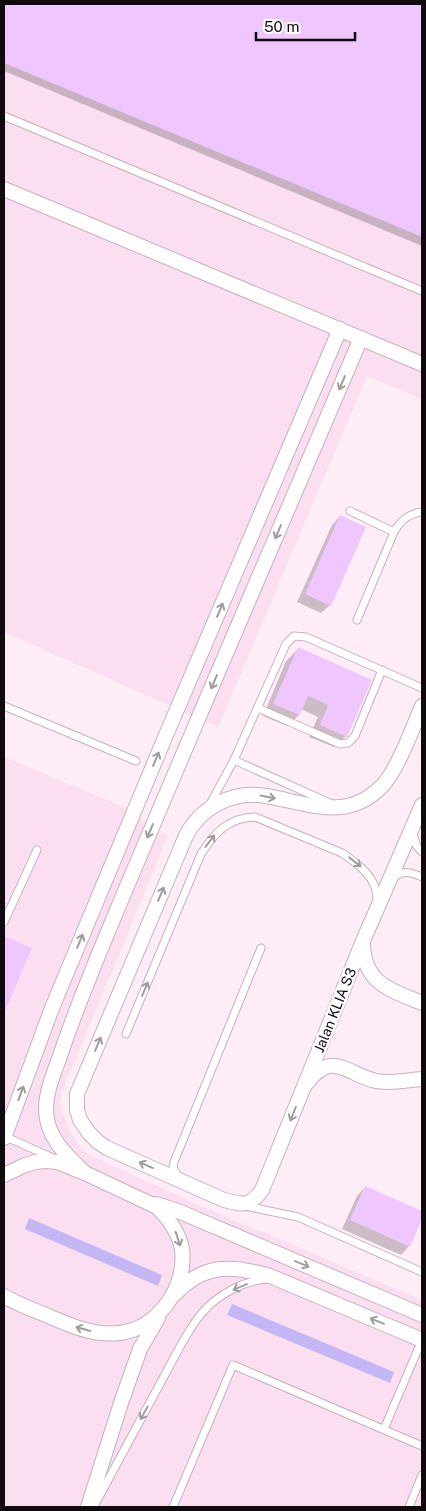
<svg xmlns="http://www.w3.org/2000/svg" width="426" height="1511" font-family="'Public Sans',sans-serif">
	<rect width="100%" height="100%" fill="#feecf7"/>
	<g fill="#fbdef0">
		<path d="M 4,4 L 422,4 L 422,399 L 367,376 L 218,727 L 4,632 Z"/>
		<path d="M 4,757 L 119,805 L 168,836 L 62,1092 L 60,1105 L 69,1130 L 77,1142 L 89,1155 L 201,1206 L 422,1300 L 422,1507 L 4,1507 Z"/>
	</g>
	<g fill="#c4b7f5">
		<path d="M 29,1218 L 162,1275 L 158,1286 L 25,1229 Z"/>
		<path d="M 232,1304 L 394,1372 L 390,1383 L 227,1315 Z"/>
	</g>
	<g fill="#0003">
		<path d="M 4,4 L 422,4 L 422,246 L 4,71 Z"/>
		<path d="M 340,516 L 330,605 L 321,613 L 297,602 L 332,525 Z"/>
		<path d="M 298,649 L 346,736 L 334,747 L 309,737 L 318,717 L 301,709 L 299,715 L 287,726 L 263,716 L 286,661 Z"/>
		<path d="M 4,937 L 30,948 L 4,1011 Z"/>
		<path d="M 365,1187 L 422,1212 L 409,1246 L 401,1255 L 342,1229 L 357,1196 Z"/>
	</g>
	<g fill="#efc6fe">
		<path d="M 4,4 L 422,4 L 422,237 L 4,63 Z"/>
		<path d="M 340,515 L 366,527 L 331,606 L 305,594 Z"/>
		<path d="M 298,647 L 372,680 L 347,737 L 320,725 L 328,705 L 308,696 L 300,715 L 273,704 Z"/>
		<path d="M 4,936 L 32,948 L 4,1014 Z"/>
		<path d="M 365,1186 L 422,1211 L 422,1219 L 410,1247 L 350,1220 Z"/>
	</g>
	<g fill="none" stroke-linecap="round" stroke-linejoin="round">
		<defs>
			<g id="lane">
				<path d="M 4,116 L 422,291"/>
				<path d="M 350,511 L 394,532 L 357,620"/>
				<path d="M 394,532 C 400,521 410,513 422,512"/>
				<path d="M 4,706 L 136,761"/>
				<path d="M 258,708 L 340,744 L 348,743 L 355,736 L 382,670"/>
				<path d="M 234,760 L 332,804"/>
				<path d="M 209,806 L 234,760 L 286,644 L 294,636 L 306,637 L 422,688"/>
				<path d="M 413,832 L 416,845 L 422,852"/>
				<path d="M 393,878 C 403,870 411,872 422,877"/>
				<path d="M 4,922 L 37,850"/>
				<path d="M 126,1034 L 201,854 C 215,832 228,818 255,817 L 342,853 C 358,864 378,878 377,900"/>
				<path d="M 4,1136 L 53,1158"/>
				<path d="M 178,1177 L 173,1167 L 174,1162 L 261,948"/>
				<path d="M 245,1206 L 298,1217 L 422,1272"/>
				<path d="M 384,1429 L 422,1340"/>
				<path d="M 94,1506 L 182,1343 C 188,1333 194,1322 202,1313 C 217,1295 243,1281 267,1279"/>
				<path d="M 173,1507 L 233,1365 L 422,1446"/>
				<path d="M 409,1507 L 422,1475"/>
			</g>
			<g id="street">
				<path d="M 4,189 L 422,364"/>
				<path d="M 422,706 C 413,727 397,772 381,787 C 346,822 308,803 266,796 C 232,790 199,808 185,838 L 77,1094 L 77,1110 L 80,1120 L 89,1133 L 98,1142 L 107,1148 L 224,1200 C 243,1205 250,1207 262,1190 L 363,941 L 422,805"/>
				<path d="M 363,944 C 364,984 391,990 422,1003"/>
				<path d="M 307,1083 C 332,1049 348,1075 376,1081 C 391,1084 407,1080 422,1079"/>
				<path d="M 4,1138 L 52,1008 L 166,735 L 340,329"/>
				<path d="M 85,1173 C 66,1155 46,1137 46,1109 C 46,1091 54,1073 60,1056 C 78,1002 100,951 122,898 C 201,711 281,525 361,338"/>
				<path d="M 4,1175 L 23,1166 L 35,1162 L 46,1161 L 57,1162 L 85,1173 L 157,1207 C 169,1219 179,1232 182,1249 C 187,1287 158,1329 119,1333 C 93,1336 69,1325 46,1315 C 31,1309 17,1304 4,1296"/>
				<path d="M 156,1204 L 178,1211 L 422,1315"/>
				<path d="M 175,1294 C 204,1263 232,1265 270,1276 L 422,1340"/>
				<path d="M 88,1507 L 121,1403 L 140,1349 L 158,1318"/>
			</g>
		</defs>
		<use href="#lane" stroke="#c6b1be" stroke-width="9"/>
		<use href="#street" stroke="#c6b1be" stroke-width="16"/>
		<use href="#lane" stroke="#fff" stroke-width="7"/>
		<use href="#street" stroke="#fff" stroke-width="14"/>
	</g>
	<defs><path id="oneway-shaft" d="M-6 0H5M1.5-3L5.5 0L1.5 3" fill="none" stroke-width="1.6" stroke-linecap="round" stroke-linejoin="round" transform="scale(1.25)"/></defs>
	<g stroke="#9f9d9f">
		<use href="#oneway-shaft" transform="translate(342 383) rotate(113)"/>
		<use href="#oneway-shaft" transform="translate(278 532) rotate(113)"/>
		<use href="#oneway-shaft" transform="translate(220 610) rotate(-67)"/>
		<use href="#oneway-shaft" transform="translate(214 682) rotate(113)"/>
		<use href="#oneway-shaft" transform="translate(156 759) rotate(-67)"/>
		<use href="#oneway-shaft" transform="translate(268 797) rotate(11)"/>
		<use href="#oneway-shaft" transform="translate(150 831) rotate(113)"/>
		<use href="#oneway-shaft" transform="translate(210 841) rotate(-52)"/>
		<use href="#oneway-shaft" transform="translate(355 862) rotate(38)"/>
		<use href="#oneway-shaft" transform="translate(161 894) rotate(-67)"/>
		<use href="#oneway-shaft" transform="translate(80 941) rotate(-67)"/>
		<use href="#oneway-shaft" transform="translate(145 989) rotate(-67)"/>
		<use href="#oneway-shaft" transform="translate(98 1044) rotate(-67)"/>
		<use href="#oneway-shaft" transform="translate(21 1093) rotate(-70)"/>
		<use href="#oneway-shaft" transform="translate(293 1114) rotate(112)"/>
		<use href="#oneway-shaft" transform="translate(146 1165) rotate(-156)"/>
		<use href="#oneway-shaft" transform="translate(178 1239) rotate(72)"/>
		<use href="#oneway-shaft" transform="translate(302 1264) rotate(23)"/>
		<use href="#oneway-shaft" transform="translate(240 1287) rotate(157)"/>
		<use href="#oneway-shaft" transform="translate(377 1321) rotate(-157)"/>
		<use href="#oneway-shaft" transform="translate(83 1329) rotate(-164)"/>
		<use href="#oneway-shaft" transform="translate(144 1413) rotate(119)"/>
	</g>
	<g text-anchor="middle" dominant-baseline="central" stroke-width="5" stroke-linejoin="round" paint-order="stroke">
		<g font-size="14" fill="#10090e" stroke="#fff">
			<text transform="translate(335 1010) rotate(-68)">Jalan KLIA S3</text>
		</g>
	</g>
	<rect width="426" height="1511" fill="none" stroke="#10090e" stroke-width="10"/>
	<path d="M256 32v8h99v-8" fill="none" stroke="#10090e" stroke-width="2.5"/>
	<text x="264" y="32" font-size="15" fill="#10090e" stroke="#ffffff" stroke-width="4" paint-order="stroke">50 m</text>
</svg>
